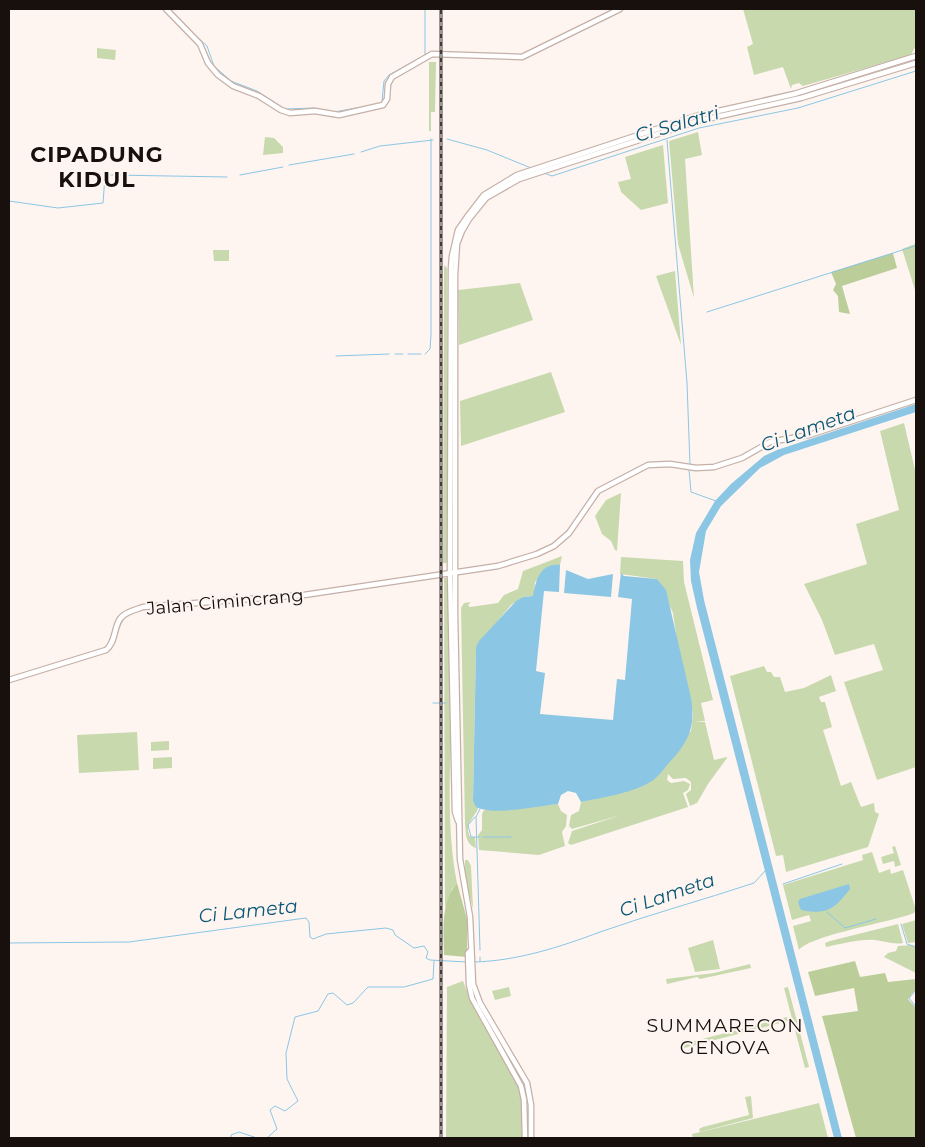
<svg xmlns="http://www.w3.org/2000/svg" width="925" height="1147" font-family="Montserrat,sans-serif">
	<rect width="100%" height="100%" fill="#fef5f1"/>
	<g fill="#c9d9ae">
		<path d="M 743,9 L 916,9 L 916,45 L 911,55 L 803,86 L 799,83 L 792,85 L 791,89 L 783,67 L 754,75 L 747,47 L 753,44 Z"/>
		<path d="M 97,48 L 116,50 L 115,60 L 97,58 Z"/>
		<path d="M 429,62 L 436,62 L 435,112 L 431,112 L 431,131 L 429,131 Z"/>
		<path d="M 698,132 L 702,155 L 685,159 L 694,298 L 678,244 L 669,141 Z"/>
		<path d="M 265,137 L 274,138 L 283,147 L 283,153 L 263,155 Z"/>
		<path d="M 663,145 L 668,203 L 641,210 L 621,192 L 618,182 L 631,179 L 625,157 Z"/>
		<path d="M 915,244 L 916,248 L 916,293 L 902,249 Z"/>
		<path d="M 213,250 L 229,250 L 229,261 L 214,261 Z"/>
		<path d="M 444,265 L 447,268 L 447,563 L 443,563 Z"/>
		<path d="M 675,271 L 681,345 L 656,276 Z"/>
		<path d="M 520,283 L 533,320 L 459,345 L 458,290 Z"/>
		<path d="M 551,372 L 565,412 L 461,446 L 460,401 Z"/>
		<path d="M 904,423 L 916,474 L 916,767 L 877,780 L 844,682 L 883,670 L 874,644 L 835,655 L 822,620 L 804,584 L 867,564 L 856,524 L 899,510 L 880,431 Z"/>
		<path d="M 621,493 L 617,551 L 615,550 L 611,541 L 602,534 L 595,516 L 606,500 Z"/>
		<path d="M 562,556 L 560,565 L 555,565 L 535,582 L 534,596 L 523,597 L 511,605 L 476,647 L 473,801 L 478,809 C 473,819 464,825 470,837 L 475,837 L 476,848 C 465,844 466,833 465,824 L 461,608 L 464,603 L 471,602 L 468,605 L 470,607 L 498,603 L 504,595 L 518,589 L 523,571 Z"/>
		<path d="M 621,557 L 683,561 L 684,582 L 713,700 L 701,703 L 705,721 L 695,722 L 705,722 L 714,760 L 727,757 L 727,758 L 708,784 L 697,803 L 690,806 L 686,794 L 691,790 L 691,782 L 686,778 L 673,779 L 668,774 L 667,780 L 671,783 L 684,781 L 690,784 L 688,790 L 683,793 L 688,807 L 571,845 L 568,843 L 572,831 L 621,815 L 572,829 L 569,826 L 571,815 L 579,811 L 581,802 L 626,792 L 691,731 L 693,714 L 678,647 L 673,613 L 657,579 L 620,574 Z"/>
		<path d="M 444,578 L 447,578 L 451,738 C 449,784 448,838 457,883 L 452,889 L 445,908 Z"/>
		<path d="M 764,666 L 767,672 L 771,672 L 774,677 L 780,677 L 785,692 L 804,688 L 831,675 L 836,691 L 819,697 L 821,702 L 825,702 L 832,727 L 823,730 L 841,786 L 851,782 L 861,807 L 874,803 L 875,812 L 879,814 L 868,847 L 786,872 L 783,855 L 776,856 L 730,676 Z"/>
		<path d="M 137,732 L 139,770 L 79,773 L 77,735 Z"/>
		<path d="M 169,741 L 169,750 L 151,751 L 151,742 Z"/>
		<path d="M 172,757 L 172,768 L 153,769 L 153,758 Z"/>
		<path d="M 558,804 L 561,811 L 567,815 L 566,826 L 562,832 L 565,846 L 539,855 L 479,850 L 478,835 L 482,830 L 482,814 L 484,810 Z"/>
		<path d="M 895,846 L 901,865 L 895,867 L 894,861 L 883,864 L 881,857 L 894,853 L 892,847 Z"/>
		<path d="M 872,852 L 879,873 L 890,869 L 891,874 L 903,870 L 916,910 L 914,913 C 892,922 811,935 799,950 L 793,926 L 811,921 L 809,915 L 792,920 L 783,885 L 863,860 L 862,855 Z"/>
		<path d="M 465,860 L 468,860 L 471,866 L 473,909 L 465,876 Z"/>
		<path d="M 916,920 L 916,942 L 908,943 L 902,924 Z"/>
		<path d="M 898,924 L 903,943 C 893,945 885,941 875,940 C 859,939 842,944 826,947 L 825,943 L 830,941 Z"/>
		<path d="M 713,940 L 720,969 L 695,972 L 688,948 Z"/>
		<path d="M 912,945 L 916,947 L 916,973 L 884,957 L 888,953 L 896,951 L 898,946 Z"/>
		<path d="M 750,964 L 751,968 L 700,979 L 697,977 L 667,984 L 666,979 L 714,973 Z"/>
		<path d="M 463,981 L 473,1006 L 519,1087 L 522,1100 L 523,1138 L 446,1138 L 447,987 Z"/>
		<path d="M 509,987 L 511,996 L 495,1000 L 492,991 Z"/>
		<path d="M 788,987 L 809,1067 L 805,1068 L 784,988 Z"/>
		<path d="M 787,1017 L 788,1021 L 684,1048 L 683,1044 Z"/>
		<path d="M 751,1096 L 753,1118 L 700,1132 L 699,1129 L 703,1127 L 749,1115 L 745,1097 Z"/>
		<path d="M 819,1103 L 828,1138 L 693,1138 L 692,1134 Z"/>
	</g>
	<g fill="#bbce99">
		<path d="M 893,253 L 897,268 L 842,286 L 850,314 L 839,312 L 838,296 L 833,290 L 836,284 L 831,272 Z"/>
		<path d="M 457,883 L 467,919 L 467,957 L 444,955 C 444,931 440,903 457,883 Z"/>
		<path d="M 855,961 L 860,977 L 885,973 L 888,982 L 916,979 L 916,989 L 908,999 L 916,1008 L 916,1138 L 856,1138 L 822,1016 L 858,1011 L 854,988 L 815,996 L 808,972 Z"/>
	</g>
	<g fill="#8bc6e4">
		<path d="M 916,404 L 916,412 L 784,455 L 760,468 L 721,506 L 706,531 L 699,572 L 704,600 L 842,1138 L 834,1138 L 697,608 L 691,581 L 690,560 L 696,533 L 715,501 L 731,484 L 764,456 L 777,450 Z"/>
		<path d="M 560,565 L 559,592 L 544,591 L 536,671 L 545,673 L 540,714 L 613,720 L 617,679 L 625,680 L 632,599 L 618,597 L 621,573 L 624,576 L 657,579 L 666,590 L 691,698 C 696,729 688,742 668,764 C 663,770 658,777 652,781 C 631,794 604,797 581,802 L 576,793 L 568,791 L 561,795 L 558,804 C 538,806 493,816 476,807 L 473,801 L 476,647 L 479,641 L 516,601 L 523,597 L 533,596 C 536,580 540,563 560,565 Z"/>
		<path d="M 566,570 L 588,579 L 613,574 L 611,597 L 564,593 Z"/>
		<path d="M 849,884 L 850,889 C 834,910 826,915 801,910 L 798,902 L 800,899 Z"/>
	</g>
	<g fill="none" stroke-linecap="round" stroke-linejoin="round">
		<g stroke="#8bc6e4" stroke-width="1">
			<path d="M 190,31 L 207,46 L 214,66 L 231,81 L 257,91 L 285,109 L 314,108 L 328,111"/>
			<path d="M 334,112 L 379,104 L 382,101 L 384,81 L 389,75 L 425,55 L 425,9"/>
			<path d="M 447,139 L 487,150 L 531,168"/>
			<path d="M 667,140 L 687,383 L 690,465"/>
			<path d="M 361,152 L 380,146 L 433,140"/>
			<path d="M 289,165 L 354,154"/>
			<path d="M 544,173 L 552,176 L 699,128 L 798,108 L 916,71"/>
			<path d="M 112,175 L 227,177"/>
			<path d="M 240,175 L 283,167"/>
			<path d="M 9,201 L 58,208 L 103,203 L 105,176 L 111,175"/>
			<path d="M 707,312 L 915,246"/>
			<path d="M 395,354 L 403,354"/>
			<path d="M 408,354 L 421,354"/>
			<path d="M 425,354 L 430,349 L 431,335 L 431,139"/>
			<path d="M 336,356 L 389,354"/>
			<path d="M 689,469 L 691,492 L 716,501"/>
			<path d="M 433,703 L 446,703"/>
			<path d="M 475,817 L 468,825 L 471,837 L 479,837"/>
			<path d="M 483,837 L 511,837"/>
			<path d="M 783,884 L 842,864"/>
			<path d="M 827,912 L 845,928 L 876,919"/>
			<path d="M 901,924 L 907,944 L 916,947"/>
			<path d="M 9,943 L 129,942 L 306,918 L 309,922 L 310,937 L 313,939 L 326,934 L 386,928 L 393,930 L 395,935 L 414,948 L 424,946 L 428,952 L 426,958 L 430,960 L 467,962"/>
			<path d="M 480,950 L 476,817 L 480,809"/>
			<path d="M 480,961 L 480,957"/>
			<path d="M 474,962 C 517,961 560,947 600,932 C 651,914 703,900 754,883 L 765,871"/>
			<path d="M 916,990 L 909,998 L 916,1007"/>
			<path d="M 231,1138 L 231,1135 L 239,1132 L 257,1138"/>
			<path d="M 267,1138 L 277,1129 L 270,1110 L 275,1106 L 285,1111 L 298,1101 L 287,1079 L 286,1053 L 295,1017 L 318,1011 L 328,994 L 333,993 L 347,1005 L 353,1003 L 368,987 L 404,987 L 433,979 L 434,961"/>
		</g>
		<defs>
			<g id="secondary">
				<path d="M 166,9 L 200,44 L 208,63 L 218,75 L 233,86 L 259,96 L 281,110 L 290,113 L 315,111 L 339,115 L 383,105 L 387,99 L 388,84 L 392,77 L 432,54 L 522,57 L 620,9"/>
				<path d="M 9,680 L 106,650 C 117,642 113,622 124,615 C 129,611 138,609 143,607 L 304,595 L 498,566 L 537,554 L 554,546 L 569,533 L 598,491 L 648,465 L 670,464 L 696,468 L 714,467 L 742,458 L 770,442 L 809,435 L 916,400"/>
				<path d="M 458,821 L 455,812 L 450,573 L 451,268 L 452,256 L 458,230 L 467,217 L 484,195 L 517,175 L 696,116 L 794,94 L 916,56"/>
				<path d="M 471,950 L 468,953 L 469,984 L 472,998 L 521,1086 L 524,1100 L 525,1138"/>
				<path d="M 531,1138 L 531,1105 L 527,1083 L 480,1003 L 473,984 L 470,917 L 460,859 L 455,614 L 455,275 L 457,244 L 462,231 L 469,219 L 486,198 L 519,179 L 698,121 L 801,98 L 916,63"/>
			</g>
		</defs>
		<use href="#secondary" stroke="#c5b0a7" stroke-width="7"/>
		<use href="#secondary" stroke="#fff" stroke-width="4.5"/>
		<defs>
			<path id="rail" d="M 441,1138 L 441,9"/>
		</defs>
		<use href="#rail" stroke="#413a37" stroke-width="3"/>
		<use href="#rail" stroke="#fef5f1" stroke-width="1" stroke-dasharray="4" stroke-linecap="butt"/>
	</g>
	<g text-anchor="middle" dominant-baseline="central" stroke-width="4" stroke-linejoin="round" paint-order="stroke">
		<g font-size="18" fill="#17100d" stroke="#fef5f1">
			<text transform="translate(225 602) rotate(-5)">Jalan Cimincrang</text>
		</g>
		<g font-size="19" font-style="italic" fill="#0a5876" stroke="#fef5f1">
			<text transform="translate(677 124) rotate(-16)">Ci Salatri</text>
			<text transform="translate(808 429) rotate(-20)">Ci Lameta</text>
			<text transform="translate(667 895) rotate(-19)">Ci Lameta</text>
			<text transform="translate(248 911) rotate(-6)">Ci Lameta</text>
		</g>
		<g font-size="19" letter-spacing="1" fill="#17100d" stroke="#fef5f1">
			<text x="725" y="1025">SUMMARECON<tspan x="725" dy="22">GENOVA</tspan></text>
		</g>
		<g font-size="22" font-weight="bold" letter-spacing="1" fill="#17100d" stroke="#fef5f1">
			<text x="97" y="154">CIPADUNG<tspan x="97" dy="25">KIDUL</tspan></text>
		</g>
	</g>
	<rect width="925" height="1147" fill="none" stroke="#17100d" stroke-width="20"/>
</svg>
